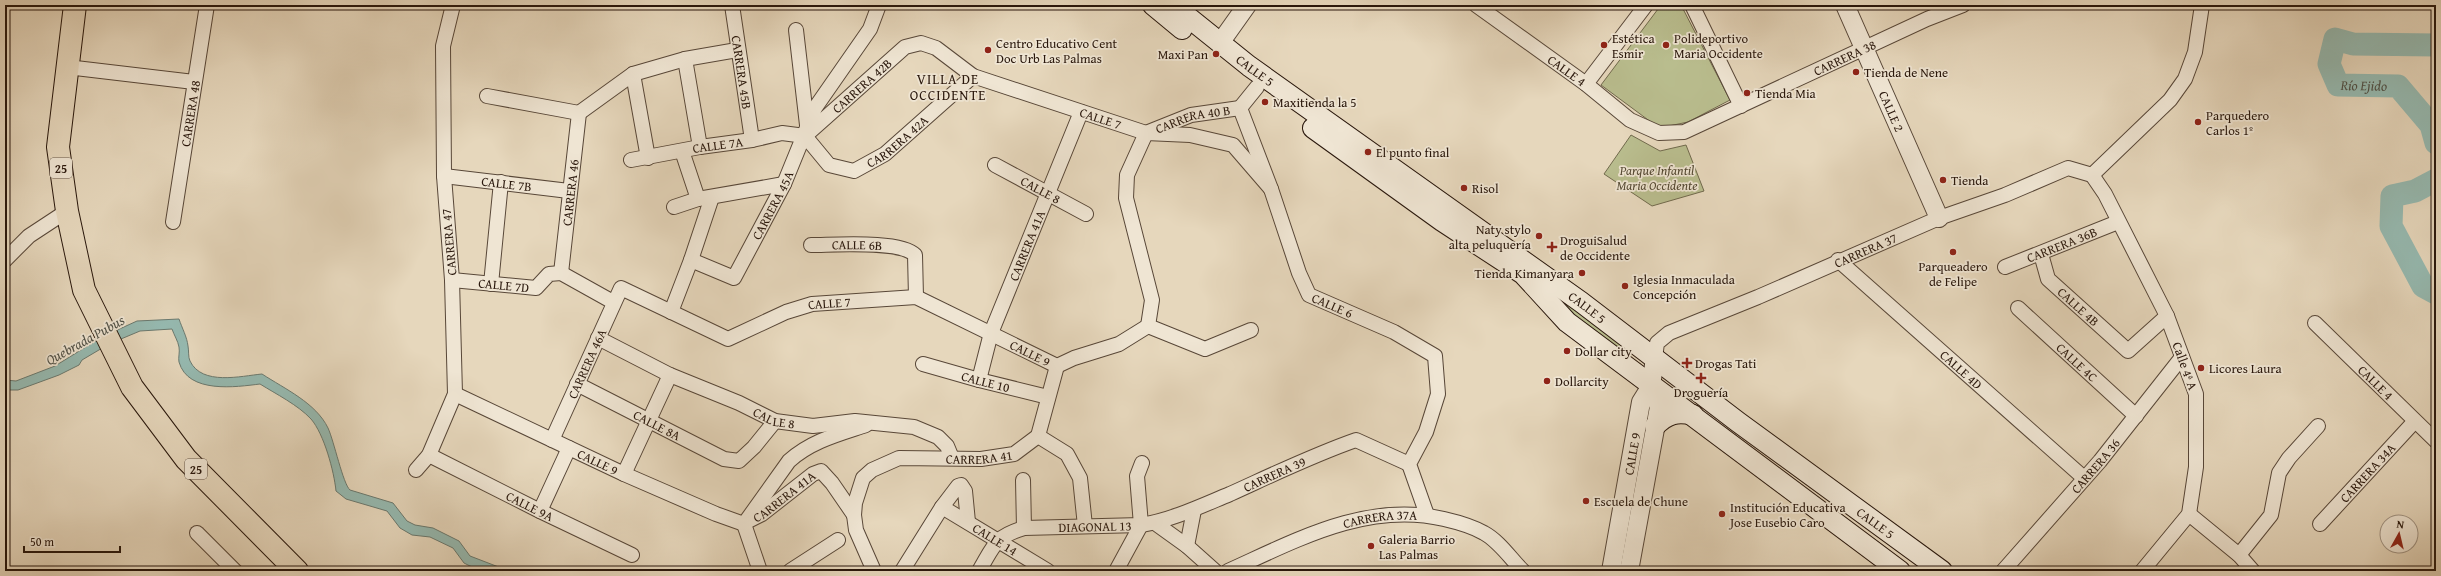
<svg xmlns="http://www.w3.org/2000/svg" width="2441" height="576" font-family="'Gentium Book Plus',serif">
	<rect width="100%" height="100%" fill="#e6d7bc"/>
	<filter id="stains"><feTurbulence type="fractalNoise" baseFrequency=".005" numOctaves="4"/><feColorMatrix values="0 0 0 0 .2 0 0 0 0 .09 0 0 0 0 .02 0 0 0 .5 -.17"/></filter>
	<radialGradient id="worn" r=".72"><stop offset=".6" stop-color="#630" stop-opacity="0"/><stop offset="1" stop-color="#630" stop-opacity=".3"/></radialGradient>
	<g fill="#b9bd8e" stroke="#716a4d">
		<path d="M 1661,5 L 1681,5 L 1730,100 L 1688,122 L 1659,128 L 1601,85 Z"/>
		<path d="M 1631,135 L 1660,151 L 1686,145 L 1704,191 L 1652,206 L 1604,174 Z"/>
		<path d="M 1554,294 L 1630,345 L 1622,357 L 1580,326 Z"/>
	</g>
	<path fill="#96bab1" stroke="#6a796f" d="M 179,319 C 182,328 187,337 188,346 C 189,351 188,357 190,361 C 202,386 241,376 262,374 C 285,389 316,403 328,428 C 334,441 343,484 350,490 L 393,503 L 407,521 L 415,525 L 433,528 L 459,541 L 470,556 L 509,571 L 480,571 L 464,563 L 453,548 L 430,537 L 412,535 L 400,528 L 387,511 L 346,499 L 336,491 C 334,471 324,434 311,419 C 298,405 276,394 260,384 C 236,387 188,394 179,362 C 178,358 180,352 179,347 C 178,341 174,335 172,329 L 140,331 L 109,344 L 82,360 L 79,365 L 59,375 L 18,390 L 5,390 L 5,380 L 16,381 L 55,366 L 102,337 L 137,321 Z"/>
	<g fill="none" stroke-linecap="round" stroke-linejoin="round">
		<g stroke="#96bab1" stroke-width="23">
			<path id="s1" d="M 2436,45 L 2353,44 L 2335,39 L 2329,64 L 2338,85 L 2398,86 L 2431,125 L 2436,143"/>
			<path d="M 2436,180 L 2415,191 L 2392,196 L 2391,226 L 2423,286 L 2436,293"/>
		</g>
		<defs>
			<g id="minor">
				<path id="s2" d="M 732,5 L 752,140"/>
				<path id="s3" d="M 1476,5 L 1586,84 L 1630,120 L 1659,133 L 1684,132 L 1927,19 L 1963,5"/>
				<path d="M 1692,5 L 1741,106"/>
				<path d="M 796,30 L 807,125"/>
				<path d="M 685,59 L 700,147"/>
				<path d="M 67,67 L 194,82"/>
				<path d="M 633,74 L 648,158"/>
				<path d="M 1586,84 L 1646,5"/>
				<path id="s4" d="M 1257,87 L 1240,108 L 1271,189 L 1299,273 L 1309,295 L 1394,332 L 1435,356 L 1438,394 L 1426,432 L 1409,464 L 1427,515"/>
				<path d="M 487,96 L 579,113"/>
				<path d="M 579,113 L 633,74 L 685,59 L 737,50"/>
				<path id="s5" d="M 805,136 L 905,47 L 921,43 L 936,48 L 973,76 L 1146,133 L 1190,135 L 1233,145 L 1271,189"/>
				<path id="s6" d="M 805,136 L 829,165 L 854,171 L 885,154 L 973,76"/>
				<path d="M 682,151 L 698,199"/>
				<path id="s7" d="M 631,160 L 700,147 L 752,140 L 782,133 L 805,136"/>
				<path id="s8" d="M 995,165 L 1086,214"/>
				<path d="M 2092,175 L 2105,194 L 2167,316 L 2196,394 L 2196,467 L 2189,514 L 2142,571"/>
				<path d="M 2092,175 L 2170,100 L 2185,79 L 2195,52 L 2202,5"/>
				<path id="s9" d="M 444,176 L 569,191"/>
				<path d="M 674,207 L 698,199 L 784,184"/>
				<path id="s10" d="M 173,222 L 207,5"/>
				<path id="s11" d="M 811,245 C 834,245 901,240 915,255 L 916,297"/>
				<path id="s12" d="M 2041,254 L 2048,279 L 2128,351 L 2167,316"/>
				<path d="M 5,260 L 29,236 L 67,211"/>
				<path id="s13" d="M 691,260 L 734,278 L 784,184 L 815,108 L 870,29 L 879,5"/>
				<path id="s14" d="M 1838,260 L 2084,478"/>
				<path id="s15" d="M 2005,267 L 2118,222"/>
				<path id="s16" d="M 561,273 L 579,113"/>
				<path id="s17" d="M 452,280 L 536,288 L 549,274 L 561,273 L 613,302"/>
				<path d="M 491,284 L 501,182"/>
				<path id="s18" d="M 2018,308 L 2136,416"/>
				<path d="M 671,312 L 691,260 L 712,197"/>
				<path id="s19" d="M 2315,323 L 2436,441"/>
				<path id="s20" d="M 1148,326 L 1152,300 L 1126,198 L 1127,175 L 1146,133 L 1191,115 L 1240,108"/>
				<path d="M 1148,326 L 1205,349 L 1251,330"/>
				<path id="s21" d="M 598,338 L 670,375 L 739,403 L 775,421 L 813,426 L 855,421 L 914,427 L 938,437 L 947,446 L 952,458"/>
				<path id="s22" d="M 1655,358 L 1657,343 L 1669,333 L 1758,297 L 1939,218 L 2005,195 L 2068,168 L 2092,175"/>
				<path id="s23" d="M 923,364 L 979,380 L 1048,397"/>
				<path d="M 1057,366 L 1074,358 L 1119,344 L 1148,326"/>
				<path id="s24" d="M 979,380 L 991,333 L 1081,112"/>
				<path id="s25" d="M 577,384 L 724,459 L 739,461 L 754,447 L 775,421"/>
				<path id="s26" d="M 455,394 L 624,474 L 716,514 L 744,524"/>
				<path d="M 1038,436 L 1067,454 L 1080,478 L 1085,526"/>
				<path id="s27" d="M 552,440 L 621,288 L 728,339 L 786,312 L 812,304 L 916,297 L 1057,366"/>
				<path id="s28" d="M 429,455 L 540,511 L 632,555"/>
				<path d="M 416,470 L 429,455 L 455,394 L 452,280 L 444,176 L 443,46 L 453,5"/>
				<path d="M 624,474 L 670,375"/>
				<path d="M 1023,480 L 1024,528"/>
				<path id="s29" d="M 942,507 L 1048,571"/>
				<path d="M 540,511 L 569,448"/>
				<path d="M 2189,514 L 2239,555 L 2253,571"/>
				<path id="s30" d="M 746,522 L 762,514 L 813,474 L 821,471 L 832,483 L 854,515"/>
				<path d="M 1155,523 L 1187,546 L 1215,571"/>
				<path d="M 744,524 L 789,461 C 811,441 839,434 866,425"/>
				<path d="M 744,524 L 760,571"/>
				<path id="s31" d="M 2320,524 L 2414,422"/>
				<path d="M 197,533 L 235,571"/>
				<path d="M 1187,546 L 1194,510"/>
				<path d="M 2239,555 L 2271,515 L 2279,473 L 2289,458 L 2318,426"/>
				<path d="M 790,571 L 838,540"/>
				<path id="s32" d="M 874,571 L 856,530 L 854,515 L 855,503 L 863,478 L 872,470 L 899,458 L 981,459 L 1014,454 L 1038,436 L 1057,366"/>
				<path d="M 902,571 L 942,507 L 958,486 L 961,485 L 965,491 L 968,522"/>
				<path id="s33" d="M 979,571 C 994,546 994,537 1024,528 L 1141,525 C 1172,520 1201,506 1230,494 C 1272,475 1313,455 1356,440 L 1409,464"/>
				<path d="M 1116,571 L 1141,525 L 1137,476 L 1142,463"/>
				<path id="s34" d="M 1228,571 C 1297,540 1367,501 1444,519 C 1457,522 1472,526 1484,533 C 1499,541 1511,559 1523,571"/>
				<path id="s35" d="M 2003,571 L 2100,461 L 2182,357"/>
			</g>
			<g id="tertiary">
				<path id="s36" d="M 1845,5 L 1939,218"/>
				<path d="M 1220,43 L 1247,5"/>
				<path id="s37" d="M 1611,571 L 1641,402 L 1651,386 L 1655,358"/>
				<path d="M 1629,571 L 1659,407 L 1651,386"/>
			</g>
			<g id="secondary">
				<path d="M 1153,5 L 1182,29"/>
				<path id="s38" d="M 1173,5 L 1249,66 L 1581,302 L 1738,422 L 1942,571"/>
				<path d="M 1313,128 L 1442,221 L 1523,274 L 1567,322 L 1900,571"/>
				<path d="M 1655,426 C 1667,414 1677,411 1693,415"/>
			</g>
			<path id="trunk" d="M 75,5 L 58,147 L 67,211 L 84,290 L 132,387 L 186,459 L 297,571"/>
		</defs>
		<use href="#minor" stroke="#584738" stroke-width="16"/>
		<use href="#tertiary" stroke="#584738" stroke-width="20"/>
		<use href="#secondary" stroke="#29170c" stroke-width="22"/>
		<use href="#trunk" stroke="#29170c" stroke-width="24"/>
		<use href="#minor" stroke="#efe5d3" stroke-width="14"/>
		<use href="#tertiary" stroke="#efe5d3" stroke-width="18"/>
		<use href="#secondary" stroke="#efe5d3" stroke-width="20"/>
		<use href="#trunk" stroke="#e6d7bc" stroke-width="22"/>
	</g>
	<g fill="#8f2418" stroke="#efe5d3" stroke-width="1.5">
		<circle cx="1604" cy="45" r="4"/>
		<circle cx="1666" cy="45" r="4"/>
		<circle cx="988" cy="50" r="4"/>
		<circle cx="1216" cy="54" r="4"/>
		<circle cx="1856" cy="72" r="4"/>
		<circle cx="1747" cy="93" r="4"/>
		<circle cx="1265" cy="102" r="4"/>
		<circle cx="2198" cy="122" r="4"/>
		<circle cx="1368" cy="152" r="4"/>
		<circle cx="1943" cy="180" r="4"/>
		<circle cx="1464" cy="188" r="4"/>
		<circle cx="1539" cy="236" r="4"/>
		<path d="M1550 241h4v4h4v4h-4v4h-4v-4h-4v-4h4z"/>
		<circle cx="1953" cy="252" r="4"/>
		<circle cx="1582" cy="273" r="4"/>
		<circle cx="1625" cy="286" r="4"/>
		<circle cx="1567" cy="351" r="4"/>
		<path d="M1685 357h4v4h4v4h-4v4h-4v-4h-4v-4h4z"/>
		<circle cx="2201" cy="368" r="4"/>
		<path d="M1699 372h4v4h4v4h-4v4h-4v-4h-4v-4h4z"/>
		<circle cx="1547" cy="381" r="4"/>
		<circle cx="1586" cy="501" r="4"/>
		<circle cx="1722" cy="514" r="4"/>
		<circle cx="1371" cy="546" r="4"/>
	</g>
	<g text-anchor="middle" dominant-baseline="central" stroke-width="3.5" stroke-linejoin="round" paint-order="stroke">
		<g fill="#efe5d3" stroke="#645548" stroke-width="1">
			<rect x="50" y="158" width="22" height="20" rx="3"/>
			<rect x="185" y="459" width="22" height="20" rx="3"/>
		</g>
		<g font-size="12" font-weight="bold" fill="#29170c">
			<text x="61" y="168">25</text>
			<text x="196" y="469">25</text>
		</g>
		<g font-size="13" fill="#29170c" stroke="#efe5d3" text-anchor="start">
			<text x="1612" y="38">Estética<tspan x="1612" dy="15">Esmir</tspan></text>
			<text x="1674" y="38">Polideportivo<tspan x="1674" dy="15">Maria Occidente</tspan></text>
			<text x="996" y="43">Centro Educativo Cent<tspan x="996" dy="15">Doc Urb Las Palmas</tspan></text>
			<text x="1208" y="54" text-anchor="end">Maxi Pan</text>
			<text x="1864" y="72">Tienda de Nene</text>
			<text x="1755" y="93">Tienda Mia</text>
			<text x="1273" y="102">Maxitienda la 5</text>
			<text x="2206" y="115">Parquedero<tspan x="2206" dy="15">Carlos 1º</tspan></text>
			<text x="1376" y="152">El punto final</text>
			<text x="1951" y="180">Tienda</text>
			<text x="1472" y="188">Risol</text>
			<text x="1531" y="229" text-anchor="end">Naty stylo<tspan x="1531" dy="15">alta peluquería</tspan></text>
			<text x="1560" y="240">DroguiSalud<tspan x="1560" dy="15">de Occidente</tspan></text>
			<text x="1953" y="266" text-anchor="middle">Parqueadero<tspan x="1953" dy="15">de Felipe</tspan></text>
			<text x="1574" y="273" text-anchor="end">Tienda Kimanyara</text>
			<text x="1633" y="279">Iglesia Inmaculada<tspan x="1633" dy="15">Concepción</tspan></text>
			<text x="1575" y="351">Dollar city</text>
			<text x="1695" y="363">Drogas Tati</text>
			<text x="2209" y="368">Licores Laura</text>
			<text x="1555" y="381">Dollarcity</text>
			<text x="1701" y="392" text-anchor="middle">Droguería</text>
			<text x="1594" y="501">Escuela de Chune</text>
			<text x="1730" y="507">Institución Educativa<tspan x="1730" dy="15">Jose Eusebio Caro</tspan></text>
			<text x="1379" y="539">Galeria Barrio<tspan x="1379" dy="15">Las Palmas</tspan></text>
		</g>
		<g font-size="13" fill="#29170c" stroke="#efe5d3">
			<text stroke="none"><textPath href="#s3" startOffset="426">CARRERA 38</textPath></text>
			<text stroke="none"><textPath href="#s38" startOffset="105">CALLE 5</textPath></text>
			<text stroke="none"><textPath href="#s3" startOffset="112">CALLE 4</textPath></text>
			<text stroke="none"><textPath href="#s2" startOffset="68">CARRERA 45B</textPath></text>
			<text stroke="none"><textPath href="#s5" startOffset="76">CARRERA 42B</textPath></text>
			<text stroke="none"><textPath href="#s36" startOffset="116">CALLE 2</textPath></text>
			<text stroke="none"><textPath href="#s10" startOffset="110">CARRERA 48</textPath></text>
			<text stroke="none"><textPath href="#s5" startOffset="347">CALLE 7</textPath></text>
			<text stroke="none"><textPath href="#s20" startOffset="250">CARRERA 40 B</textPath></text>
			<text stroke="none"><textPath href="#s6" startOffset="116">CARRERA 42A</textPath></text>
			<text stroke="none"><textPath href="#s7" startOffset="88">CALLE 7A</textPath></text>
			<text stroke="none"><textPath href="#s9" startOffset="63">CALLE 7B</textPath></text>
			<text stroke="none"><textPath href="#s8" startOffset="52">CALLE 8</textPath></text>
			<text stroke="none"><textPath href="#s16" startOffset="81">CARRERA 46</textPath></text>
			<text stroke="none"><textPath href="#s13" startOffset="129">CARRERA 45A</textPath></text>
			<text transform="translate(449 242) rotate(-95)">CARRERA 47</text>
			<text stroke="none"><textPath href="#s24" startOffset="143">CARRERA 41A</textPath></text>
			<text stroke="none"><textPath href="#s15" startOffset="61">CARRERA 36B</textPath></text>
			<text stroke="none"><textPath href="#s11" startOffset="46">CALLE 6B</textPath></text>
			<text stroke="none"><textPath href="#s22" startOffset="244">CARRERA 37</textPath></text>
			<text stroke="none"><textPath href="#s17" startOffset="52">CALLE 7D</textPath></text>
			<text stroke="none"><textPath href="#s27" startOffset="394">CALLE 7</textPath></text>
			<text stroke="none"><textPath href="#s4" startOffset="252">CALLE 6</textPath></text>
			<text stroke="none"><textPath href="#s12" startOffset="67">CALLE 4B</textPath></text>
			<text stroke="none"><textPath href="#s38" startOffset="513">CALLE 5</textPath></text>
			<text stroke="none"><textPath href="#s27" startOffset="608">CALLE 9</textPath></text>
			<text stroke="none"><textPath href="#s18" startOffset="80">CALLE 4C</textPath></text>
			<text stroke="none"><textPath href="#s27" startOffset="84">CARRERA 46A</textPath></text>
			<text transform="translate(2185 366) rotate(70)">Calle 4ª A</text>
			<text stroke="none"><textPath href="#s14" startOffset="165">CALLE 4D</textPath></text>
			<text stroke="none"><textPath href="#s23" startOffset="65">CALLE 10</textPath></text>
			<text stroke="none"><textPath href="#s19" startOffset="85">CALLE 4</textPath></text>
			<text stroke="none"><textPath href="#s21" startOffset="194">CALLE 8</textPath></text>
			<text stroke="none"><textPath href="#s25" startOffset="90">CALLE 8A</textPath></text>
			<text stroke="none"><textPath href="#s37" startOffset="119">CALLE 9</textPath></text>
			<text stroke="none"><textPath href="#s32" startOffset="220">CARRERA 41</textPath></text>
			<text stroke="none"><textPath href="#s26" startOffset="158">CALLE 9</textPath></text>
			<text stroke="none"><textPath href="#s35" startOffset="140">CARRERA 36</textPath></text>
			<text stroke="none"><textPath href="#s31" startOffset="70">CARRERA 34A</textPath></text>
			<text stroke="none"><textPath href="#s33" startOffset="325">CARRERA 39</textPath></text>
			<text stroke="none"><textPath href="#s30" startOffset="46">CARRERA 41A</textPath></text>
			<text stroke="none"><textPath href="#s28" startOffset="113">CALLE 9A</textPath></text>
			<text stroke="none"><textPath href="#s34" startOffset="162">CARRERA 37A</textPath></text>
			<text stroke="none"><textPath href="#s38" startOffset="873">CALLE 5</textPath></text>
			<text stroke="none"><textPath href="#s33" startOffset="136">DIAGONAL 13</textPath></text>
			<text stroke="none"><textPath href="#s29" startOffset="62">CALLE 14</textPath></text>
		</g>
		<g font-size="13" font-style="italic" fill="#544933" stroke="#efe5d3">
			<text x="1657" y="170">Parque Infantil<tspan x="1657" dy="15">Maria Occidente</tspan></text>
		</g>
		<g font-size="14" letter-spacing="1" fill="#29170c" stroke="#efe5d3">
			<text x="948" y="79">VILLA DE<tspan x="948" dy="16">OCCIDENTE</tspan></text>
		</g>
		<g font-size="14" font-style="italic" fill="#4f5046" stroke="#efe5d3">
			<text stroke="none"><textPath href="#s1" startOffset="176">Río Ejido</textPath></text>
			<text transform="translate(85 340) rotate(-29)">Quebrada Pubus</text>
		</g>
	</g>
	<rect width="2441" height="576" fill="none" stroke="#e6d7bc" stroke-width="20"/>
	<rect x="6" y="6" width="2429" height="564" fill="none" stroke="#29170c" stroke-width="2"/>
	<rect x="10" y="10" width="2421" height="556" fill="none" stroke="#29170c"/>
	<g transform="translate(2399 534) rotate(8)"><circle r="19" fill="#efe5d3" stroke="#a09383"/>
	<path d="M0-3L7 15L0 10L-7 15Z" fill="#8f2418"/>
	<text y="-6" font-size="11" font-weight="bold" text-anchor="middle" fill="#29170c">N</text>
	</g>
	<path d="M24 546v6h96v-6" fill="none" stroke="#29170c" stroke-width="2"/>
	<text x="30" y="546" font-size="12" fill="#29170c" stroke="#efe5d3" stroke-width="3" paint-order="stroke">50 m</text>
	<rect width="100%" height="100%" filter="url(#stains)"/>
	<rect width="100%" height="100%" fill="url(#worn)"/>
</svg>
